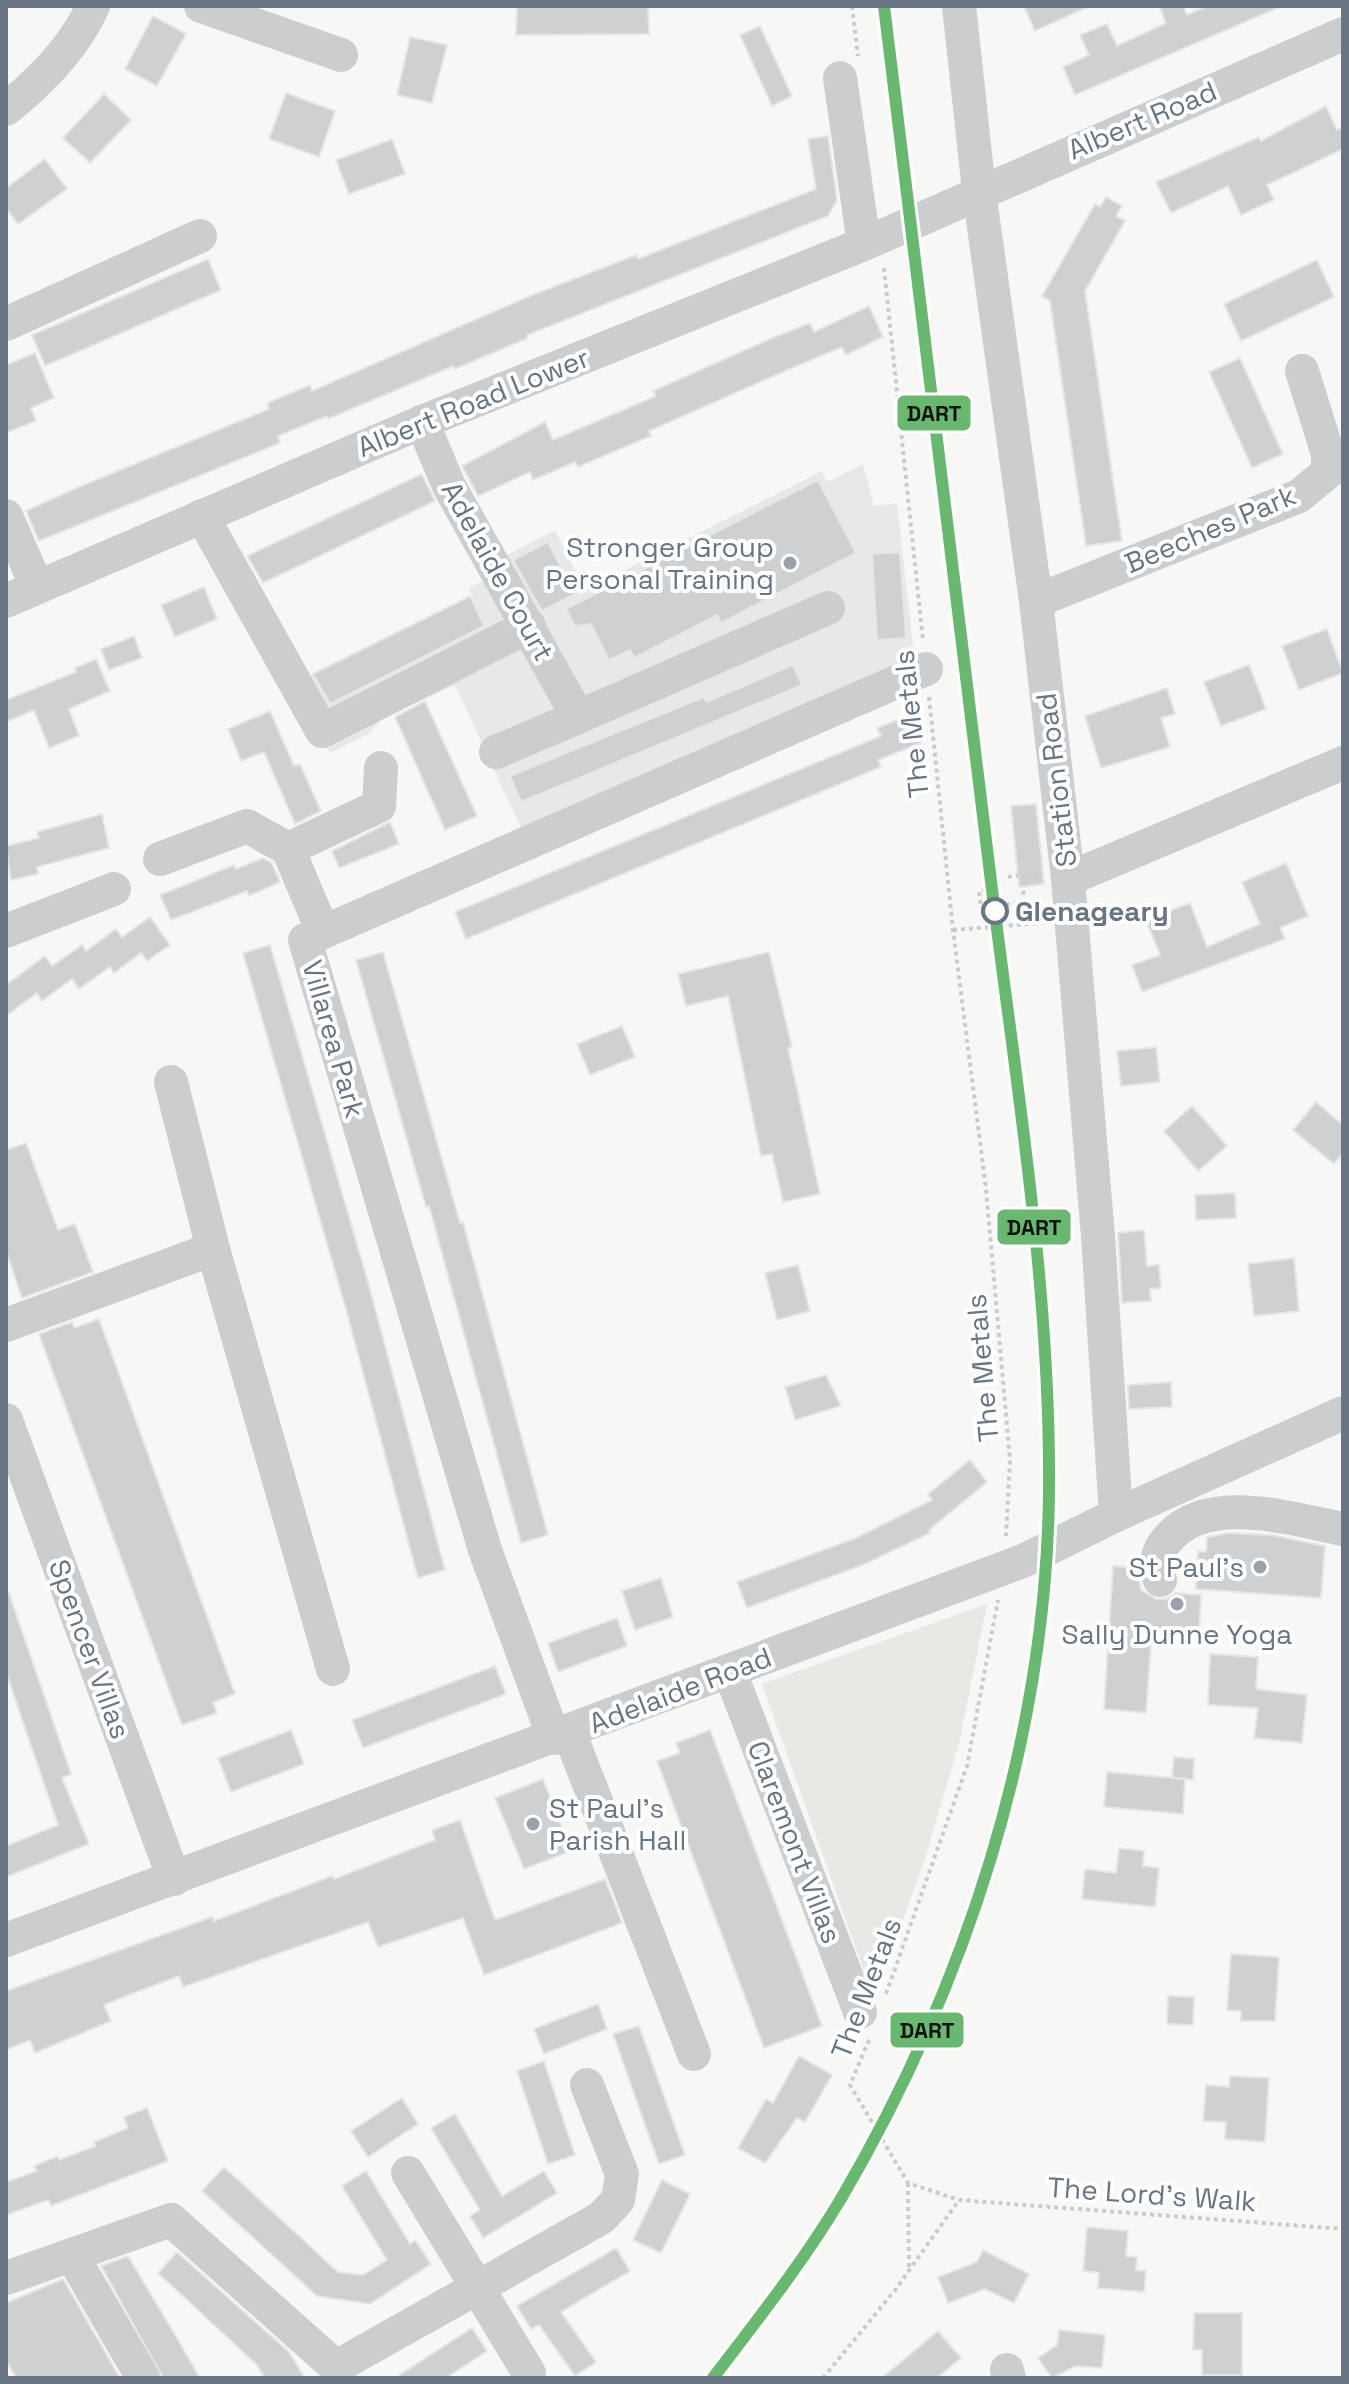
<svg xmlns="http://www.w3.org/2000/svg" width="1349" height="2384" font-family="'Space Grotesk',sans-serif">
	<rect width="100%" height="100%" fill="#f7f7f6"/>
	<path fill="#e7e8e8" d="M 447,434 L 444,440 L 503,557 L 555,530 L 585,590 L 822,471 L 827,482 L 863,464 L 874,506 L 897,503 L 915,663 L 521,828 L 455,685 L 382,719 L 369,734 L 330,753 L 316,728 L 308,677 L 473,598 L 469,588 L 493,576 L 417,447 Z"/>
	<path fill="#e6e9e4" d="M 987,1604 L 960,1739 L 925,1859 L 874,1999 L 762,1684 Z"/>
	<g fill="#cfd0d1" stroke="#e6e6e6" stroke-width="2">
		<path d="M 517,6 L 648,6 L 649,34 L 516,35 Z"/>
		<path d="M 1024,6 L 1090,6 L 1035,31 Z"/>
		<path d="M 1159,6 L 1183,6 L 1187,15 L 1207,6 L 1282,6 L 1075,95 L 1063,67 L 1089,55 L 1080,35 L 1107,24 L 1117,46 L 1166,23 Z"/>
		<path d="M 153,16 L 186,34 L 157,86 L 125,69 Z"/>
		<path d="M 760,26 L 792,96 L 772,106 L 740,35 Z"/>
		<path d="M 410,37 L 447,45 L 432,103 L 397,95 Z"/>
		<path d="M 286,93 L 335,111 L 319,157 L 269,139 Z"/>
		<path d="M 104,94 L 131,120 L 90,163 L 63,138 Z"/>
		<path d="M 1326,106 L 1337,130 L 1343,127 L 1343,149 L 1267,185 L 1274,200 L 1241,215 L 1228,186 L 1171,213 L 1156,182 L 1259,137 L 1261,141 Z"/>
		<path d="M 828,136 L 837,200 L 828,216 L 527,335 L 528,338 L 455,369 L 453,366 L 328,419 L 327,416 L 278,436 L 280,443 L 39,541 L 26,511 L 74,489 L 269,409 L 267,403 L 310,385 L 312,391 L 530,296 L 636,255 L 638,259 L 816,189 L 808,139 Z"/>
		<path d="M 392,139 L 405,174 L 349,194 L 336,160 Z"/>
		<path d="M 45,159 L 67,189 L 18,224 L 6,208 L 6,188 Z"/>
		<path d="M 1106,197 L 1122,206 L 1116,216 L 1125,221 L 1085,291 L 1122,541 L 1086,546 L 1050,301 L 1042,296 L 1095,204 L 1100,207 Z"/>
		<path d="M 208,259 L 221,290 L 45,366 L 32,335 Z"/>
		<path d="M 1317,260 L 1334,297 L 1241,341 L 1224,304 Z"/>
		<path d="M 869,306 L 883,337 L 846,355 L 842,347 L 785,371 L 649,431 L 651,436 L 578,467 L 575,462 L 533,480 L 530,472 L 478,496 L 462,466 L 545,422 L 553,440 L 656,396 L 653,391 L 772,338 L 810,323 L 814,332 Z"/>
		<path d="M 35,353 L 54,398 L 31,408 L 36,421 L 6,433 L 6,365 Z"/>
		<path d="M 1240,358 L 1283,454 L 1252,468 L 1209,372 Z"/>
		<path d="M 422,474 L 435,501 L 263,583 L 247,556 Z"/>
		<path d="M 818,480 L 856,553 L 721,623 L 717,615 L 634,658 L 630,650 L 609,660 L 591,624 L 575,626 L 566,609 Z"/>
		<path d="M 548,542 L 575,594 L 542,611 L 513,560 Z"/>
		<path d="M 900,552 L 906,638 L 877,640 L 872,554 Z"/>
		<path d="M 204,587 L 217,619 L 175,637 L 161,605 Z"/>
		<path d="M 470,596 L 484,626 L 330,704 L 313,674 Z"/>
		<path d="M 1327,629 L 1343,673 L 1299,690 L 1282,646 Z"/>
		<path d="M 134,636 L 142,658 L 109,670 L 101,649 Z"/>
		<path d="M 96,659 L 110,691 L 69,709 L 79,736 L 49,748 L 34,710 L 6,722 L 6,700 L 76,672 L 75,668 Z"/>
		<path d="M 793,665 L 802,685 L 521,802 L 510,776 L 704,697 L 707,702 Z"/>
		<path d="M 1249,665 L 1266,709 L 1221,726 L 1204,682 Z"/>
		<path d="M 1167,688 L 1175,714 L 1161,718 L 1170,747 L 1101,768 L 1085,716 Z"/>
		<path d="M 425,701 L 477,816 L 445,830 L 395,717 Z"/>
		<path d="M 270,711 L 294,766 L 300,764 L 321,811 L 295,824 L 264,752 L 241,761 L 228,729 Z"/>
		<path d="M 910,715 L 921,743 L 878,760 L 881,767 L 466,939 L 455,912 L 881,736 L 877,728 Z"/>
		<path d="M 1036,804 L 1044,884 L 1019,887 L 1011,806 Z"/>
		<path d="M 102,814 L 109,848 L 37,867 L 38,874 L 11,880 L 6,846 L 39,838 L 37,832 Z"/>
		<path d="M 390,822 L 399,844 L 339,868 L 332,851 Z"/>
		<path d="M 263,858 L 272,863 L 280,882 L 249,896 L 247,891 L 171,920 L 160,895 L 234,865 L 236,869 Z"/>
		<path d="M 1286,863 L 1308,916 L 1280,928 L 1285,939 L 1142,992 L 1132,965 L 1160,955 L 1146,920 L 1190,903 L 1207,947 L 1260,924 L 1242,882 Z"/>
		<path d="M 150,917 L 170,945 L 147,961 L 141,953 L 114,973 L 110,967 L 79,989 L 72,979 L 42,1001 L 37,993 L 6,1016 L 6,985 L 45,956 L 52,966 L 82,945 L 86,951 L 116,929 L 122,937 Z"/>
		<path d="M 270,945 L 368,1282 L 445,1570 L 418,1578 L 347,1313 L 243,953 Z"/>
		<path d="M 383,952 L 460,1223 L 463,1222 L 548,1535 L 521,1543 L 429,1206 L 426,1207 L 356,960 Z"/>
		<path d="M 769,952 L 792,1047 L 788,1048 L 820,1194 L 783,1202 L 772,1154 L 761,1156 L 728,996 L 686,1006 L 678,974 Z"/>
		<path d="M 622,1026 L 635,1057 L 590,1075 L 577,1044 Z"/>
		<path d="M 1156,1047 L 1160,1082 L 1121,1086 L 1117,1051 Z"/>
		<path d="M 1316,1102 L 1343,1125 L 1343,1153 L 1334,1164 L 1293,1130 Z"/>
		<path d="M 1192,1106 L 1227,1146 L 1198,1171 L 1164,1131 Z"/>
		<path d="M 26,1143 L 58,1230 L 75,1224 L 93,1272 L 22,1298 L 6,1251 L 6,1150 Z"/>
		<path d="M 1235,1193 L 1236,1218 L 1196,1220 L 1195,1195 Z"/>
		<path d="M 1144,1230 L 1147,1266 L 1159,1265 L 1161,1288 L 1150,1289 L 1151,1301 L 1122,1303 L 1118,1233 Z"/>
		<path d="M 1294,1258 L 1299,1311 L 1254,1316 L 1248,1264 Z"/>
		<path d="M 798,1265 L 810,1311 L 777,1320 L 765,1273 Z"/>
		<path d="M 99,1319 L 235,1694 L 213,1702 L 217,1713 L 182,1725 L 39,1334 L 72,1322 L 74,1328 Z"/>
		<path d="M 826,1375 L 841,1406 L 795,1420 L 785,1387 Z"/>
		<path d="M 1171,1382 L 1172,1407 L 1129,1409 L 1128,1385 Z"/>
		<path d="M 970,1460 L 987,1482 L 929,1530 L 930,1533 L 865,1564 L 747,1608 L 737,1582 L 856,1538 L 932,1500 L 928,1494 Z"/>
		<path d="M 1228,1533 L 1272,1535 L 1325,1546 L 1321,1598 L 1196,1589 L 1198,1551 L 1206,1552 L 1207,1537 Z"/>
		<path d="M 1113,1566 L 1137,1568 L 1141,1590 L 1156,1599 L 1166,1599 L 1175,1593 L 1201,1595 L 1199,1635 L 1152,1632 L 1146,1713 L 1104,1709 Z"/>
		<path d="M 661,1578 L 673,1617 L 635,1630 L 622,1591 Z"/>
		<path d="M 6,1593 L 9,1593 L 71,1774 L 62,1778 L 89,1844 L 6,1877 L 6,1846 L 58,1825 L 6,1672 Z"/>
		<path d="M 617,1618 L 627,1646 L 558,1672 L 548,1643 Z"/>
		<path d="M 1210,1654 L 1258,1657 L 1256,1689 L 1307,1695 L 1302,1743 L 1254,1738 L 1258,1708 L 1208,1705 Z"/>
		<path d="M 495,1666 L 506,1694 L 363,1748 L 352,1720 Z"/>
		<path d="M 291,1730 L 304,1764 L 231,1792 L 218,1758 Z"/>
		<path d="M 710,1730 L 822,2026 L 764,2048 L 657,1761 L 680,1753 L 676,1743 Z"/>
		<path d="M 1174,1757 L 1194,1759 L 1193,1780 L 1172,1778 Z"/>
		<path d="M 1107,1772 L 1185,1779 L 1183,1814 L 1104,1807 Z"/>
		<path d="M 543,1779 L 571,1851 L 524,1869 L 495,1798 Z"/>
		<path d="M 460,1820 L 495,1920 L 605,1879 L 622,1923 L 484,1975 L 463,1918 L 378,1947 L 368,1922 L 183,1987 L 179,1976 L 131,1994 L 104,2005 L 111,2021 L 35,2053 L 30,2040 L 6,2050 L 6,1991 L 212,1917 L 214,1921 L 332,1876 L 334,1879 L 435,1840 L 432,1830 Z"/>
		<path d="M 1119,1848 L 1144,1851 L 1143,1866 L 1159,1868 L 1155,1907 L 1082,1899 L 1085,1869 L 1116,1873 Z"/>
		<path d="M 1231,1954 L 1279,1957 L 1275,2021 L 1241,2021 L 1241,2011 L 1227,2010 Z"/>
		<path d="M 1168,1996 L 1194,1997 L 1193,2025 L 1167,2024 Z"/>
		<path d="M 598,2004 L 607,2029 L 544,2054 L 534,2029 Z"/>
		<path d="M 639,2026 L 685,2155 L 659,2164 L 613,2034 Z"/>
		<path d="M 799,2056 L 832,2075 L 805,2122 L 797,2118 L 765,2163 L 738,2148 L 766,2099 L 773,2103 Z"/>
		<path d="M 544,2061 L 575,2155 L 548,2164 L 517,2071 Z"/>
		<path d="M 1230,2076 L 1269,2078 L 1265,2142 L 1225,2139 L 1226,2122 L 1203,2121 L 1206,2085 L 1229,2087 Z"/>
		<path d="M 402,2098 L 418,2124 L 368,2157 L 351,2131 Z"/>
		<path d="M 147,2108 L 168,2161 L 51,2206 L 48,2200 L 6,2215 L 6,2182 L 37,2171 L 34,2166 L 58,2156 L 59,2160 L 96,2146 L 94,2142 L 128,2128 L 124,2117 Z"/>
		<path d="M 455,2114 L 502,2196 L 544,2171 L 557,2193 L 483,2238 L 470,2216 L 480,2210 L 431,2128 Z"/>
		<path d="M 224,2167 L 338,2272 L 363,2275 L 387,2260 L 342,2186 L 366,2171 L 410,2244 L 415,2240 L 431,2264 L 370,2304 L 317,2296 L 202,2191 Z"/>
		<path d="M 662,2180 L 690,2194 L 661,2253 L 633,2240 Z"/>
		<path d="M 1087,2227 L 1128,2231 L 1126,2256 L 1137,2257 L 1136,2270 L 1146,2271 L 1144,2292 L 1098,2288 L 1099,2273 L 1083,2271 Z"/>
		<path d="M 616,2248 L 630,2271 L 561,2312 L 596,2362 L 575,2376 L 539,2325 L 531,2329 L 517,2306 Z"/>
		<path d="M 983,2250 L 1029,2274 L 1014,2303 L 985,2289 L 948,2303 L 938,2277 L 977,2262 Z"/>
		<path d="M 177,2252 L 289,2352 L 305,2378 L 265,2378 L 256,2364 L 158,2273 Z"/>
		<path d="M 128,2256 L 174,2333 L 200,2378 L 163,2378 L 101,2266 Z"/>
		<path d="M 63,2279 L 120,2378 L 16,2378 L 6,2360 L 6,2303 Z"/>
		<path d="M 1194,2313 L 1242,2313 L 1242,2375 L 1202,2375 L 1202,2350 L 1193,2350 Z"/>
		<path d="M 472,2328 L 487,2351 L 446,2378 L 395,2378 Z"/>
		<path d="M 1059,2330 L 1105,2335 L 1102,2368 L 1076,2366 L 1052,2378 L 1038,2358 L 1057,2345 Z"/>
		<path d="M 938,2331 L 961,2358 L 937,2378 L 882,2378 Z"/>
	</g>
	<g fill="none" stroke-linecap="round" stroke-linejoin="round">
		<g stroke="#cacbcc" stroke-width="4" stroke-dasharray="4 4" stroke-linecap="butt">
			<path d="M 852,6 L 858,56"/>
			<path d="M 884,268 L 923,641"/>
			<path d="M 929,697 L 953,930 L 986,1189 L 1010,1460 L 1006,1536"/>
			<path d="M 1008,877 L 1018,875"/>
			<path d="M 1025,880 L 1038,877"/>
			<path d="M 986,890 L 979,891 L 981,907 L 1021,903 L 1025,886"/>
			<path d="M 953,930 L 1042,923"/>
			<path d="M 886,1994 L 967,1766 L 998,1600"/>
			<path d="M 869,2040 L 850,2085 L 908,2183 L 959,2200 L 1343,2229"/>
			<path d="M 908,2183 L 909,2268"/>
			<path d="M 823,2378 L 896,2289 L 959,2200"/>
		</g>
		<g stroke="#cccdcf" stroke-width="34">
			<path d="M 201,6 L 341,55"/>
			<path d="M 959,6 L 979,191 L 1036,601 L 1068,879 L 1098,1236 L 1116,1515"/>
			<path d="M 840,78 L 864,244"/>
			<path d="M 6,109 C 40,82 75,46 93,6"/>
			<path d="M 6,324 L 200,236"/>
			<path d="M 422,422 L 449,486 L 578,717 L 828,608"/>
			<path d="M 6,516 L 37,587"/>
			<path d="M 202,516 L 322,731 L 529,626"/>
			<path d="M 6,601 L 422,422 L 864,244 L 1343,34"/>
			<path d="M 1036,601 L 1299,496 L 1328,472 L 1328,454 L 1302,371"/>
			<path d="M 496,752 L 578,717"/>
			<path d="M 288,849 L 379,806 L 381,768"/>
			<path d="M 160,859 L 247,826 L 288,849 L 323,932"/>
			<path d="M 1068,879 L 1343,763"/>
			<path d="M 6,931 L 114,889"/>
			<path d="M 171,1082 L 213,1249 L 333,1669"/>
			<path d="M 6,1325 L 213,1249"/>
			<path d="M 6,1420 L 174,1879"/>
			<path d="M 1160,1580 C 1154,1567 1157,1551 1167,1540 C 1206,1492 1291,1519 1343,1529"/>
			<path d="M 730,1672 L 860,2012"/>
			<path d="M 569,1732 L 694,2054"/>
			<path d="M 554,1738 L 485,1550 L 305,940 L 926,669"/>
			<path d="M 6,1940 L 1023,1561 L 1116,1515 L 1343,1413"/>
			<path d="M 408,2173 L 529,2373"/>
			<path d="M 73,2257 L 143,2378"/>
			<path d="M 6,2278 L 171,2220 L 336,2367 L 339,2378"/>
			<path d="M 336,2367 L 601,2218 L 618,2200 L 622,2174 L 587,2085"/>
			<path d="M 1007,2370 L 1009,2378"/>
		</g>
		<defs>
			<path id="rail-1" d="M 713,2378 C 758,2319 804,2261 842,2197 C 966,1985 1046,1740 1049,1493 C 1051,1283 1014,1073 989,865 C 954,579 919,292 884,6"/>
		</defs>
		<use href="#rail-1" stroke="#fff" stroke-width="18"/>
		<use href="#rail-1" stroke="#68b96f" stroke-width="12"/>
	</g>
	<g fill="#99a2ad" stroke="#fff" stroke-width="3">
		<circle cx="790" cy="563" r="8"/>
		<circle cx="1260" cy="1567" r="8"/>
		<circle cx="1177" cy="1604" r="8"/>
		<circle cx="533" cy="1824" r="8"/>
	</g>
	<circle fill="#fff" stroke="#677585" stroke-width="4" cx="995" cy="911" r="12"/>
	<g text-anchor="middle" dominant-baseline="central" stroke-width="8" stroke-linejoin="round" paint-order="stroke">
		<g font-size="28" fill="#677585" stroke="#fff">
			<text transform="translate(1142 120) rotate(-23)">Albert Road</text>
			<text transform="translate(473 402) rotate(-22)">Albert Road Lower</text>
			<text transform="translate(1210 529) rotate(-23)">Beeches Park</text>
			<text transform="translate(498 571) rotate(61)">Adelaide Court</text>
			<text transform="translate(911 724) rotate(-96)">The Metals</text>
			<text transform="translate(1056 780) rotate(-97)">Station Road</text>
			<text transform="translate(334 1039) rotate(74)">Villarea Park</text>
			<text transform="translate(982 1368) rotate(-95)">The Metals</text>
			<text transform="translate(90 1649) rotate(70)">Spencer Villas</text>
			<text transform="translate(680 1690) rotate(-21)">Adelaide Road</text>
			<text transform="translate(795 1842) rotate(69)">Claremont Villas</text>
			<text transform="translate(866 1988) rotate(-69)">The Metals</text>
			<text transform="translate(1152 2194) rotate(4)">The Lord's Walk</text>
		</g>
		<g font-size="28" fill="#677585" stroke="#fff" text-anchor="end">
			<text x="774" y="547">Stronger Group<tspan x="774" dy="32">Personal Training</tspan></text>
			<text x="1244" y="1567">St Paul's</text>
			<text x="1177" y="1634" text-anchor="middle">Sally Dunne Yoga</text>
			<text x="549" y="1808" text-anchor="start">St Paul's<tspan x="549" dy="32">Parish Hall</tspan></text>
		</g>
		<g font-size="28" font-weight="bold" fill="#677585" stroke="#fff" text-anchor="start">
			<text x="1015" y="911">Glenageary</text>
		</g>
	</g>
	<g stroke="#fff" stroke-width="3">
		<rect x="896" y="394" width="76" height="38" rx="8" fill="#68b96f"/>
		<rect x="996" y="1208" width="76" height="38" rx="8" fill="#68b96f"/>
		<rect x="889" y="2011" width="76" height="38" rx="8" fill="#68b96f"/>
	</g>
	<g font-size="22" text-anchor="middle" font-weight="bold" fill="#111">
		<text x="934" y="421">DART</text>
		<text x="1034" y="1235">DART</text>
		<text x="927" y="2038">DART</text>
	</g>
	<rect width="1349" height="2384" fill="none" stroke="#677585" stroke-width="16"/>
</svg>
